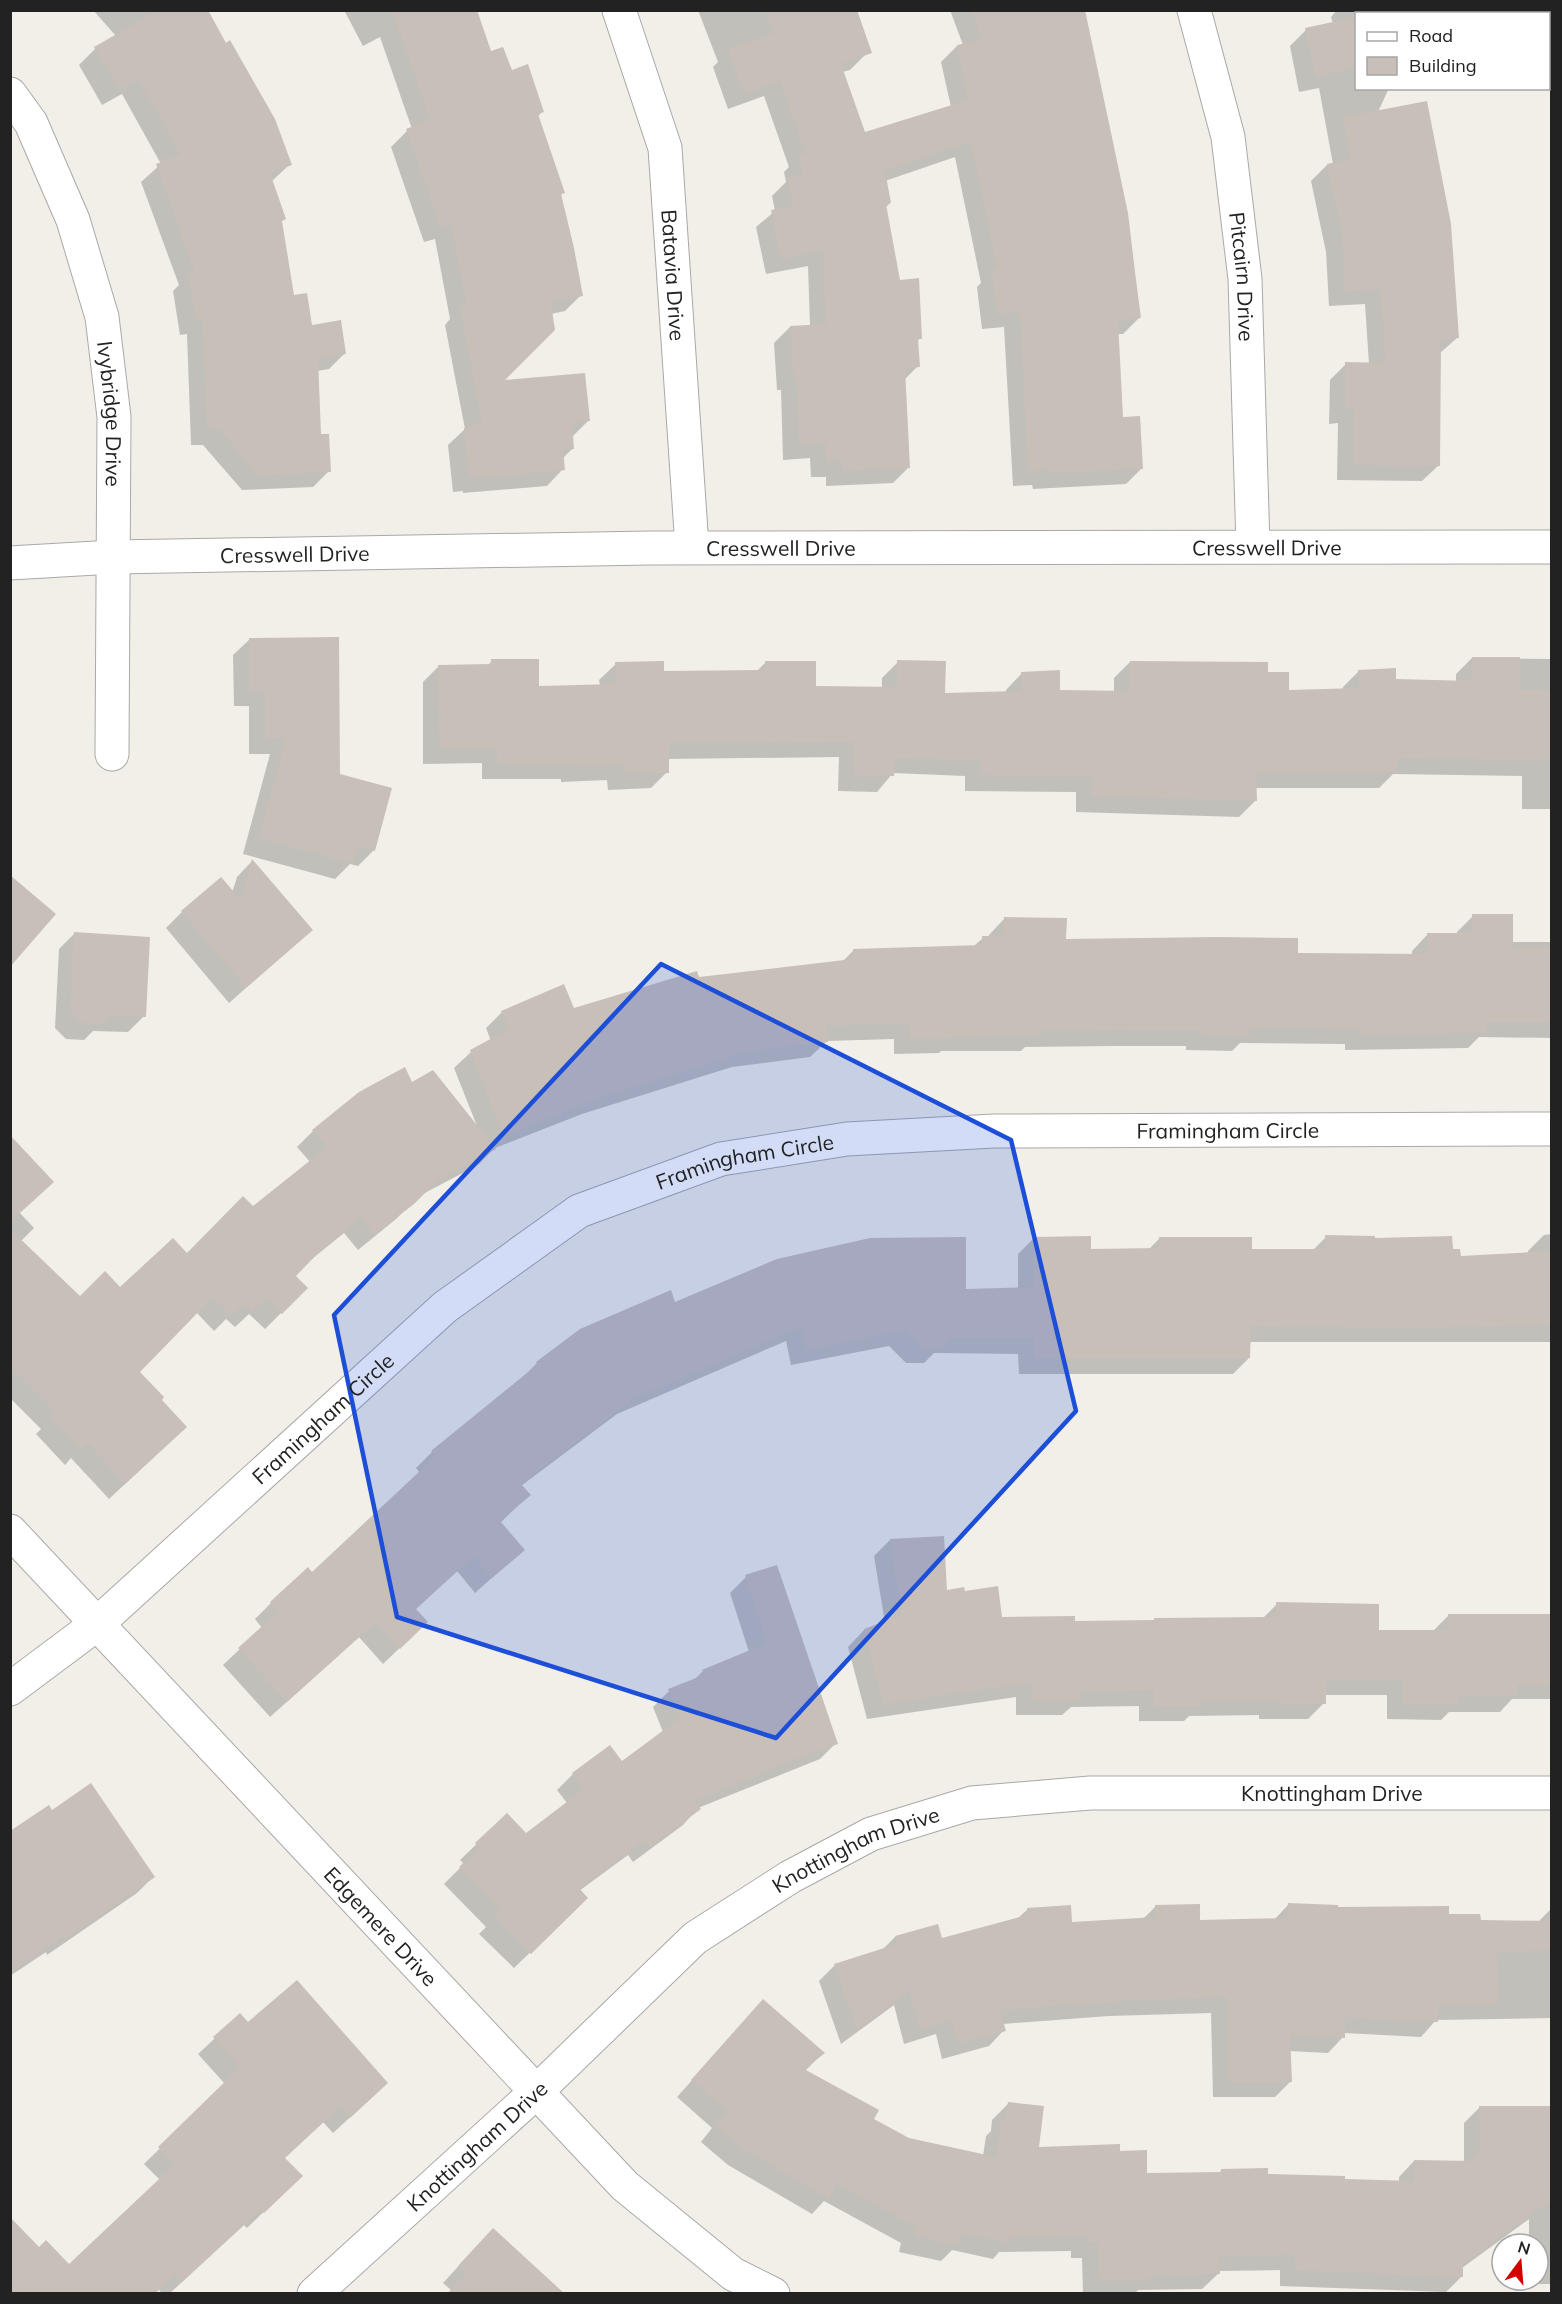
<svg xmlns="http://www.w3.org/2000/svg" width="1562" height="2304" font-family="Mulish,sans-serif">
	<rect width="100%" height="100%" fill="#f2efe9"/>
	<g fill="#0003">
		<path d="M 93,10 L 206,10 L 290,164 L 271,182 L 293,297 L 311,327 L 345,353 L 329,369 L 317,371 L 320,436 L 329,471 L 313,487 L 242,490 L 203,445 L 191,445 L 187,334 L 180,335 L 173,291 L 179,285 L 141,182 L 161,164 L 122,94 L 102,105 L 79,65 L 95,49 L 116,36 Z"/>
		<path d="M 344,10 L 463,10 L 490,53 L 511,72 L 543,111 L 537,117 L 564,192 L 560,196 L 581,295 L 565,311 L 551,314 L 501,382 L 588,421 L 572,437 L 573,448 L 562,459 L 563,469 L 547,486 L 463,493 L 463,491 L 453,492 L 448,445 L 465,429 L 445,325 L 450,319 L 435,239 L 424,242 L 391,147 L 407,131 L 412,129 L 380,37 L 363,46 Z"/>
		<path d="M 698,10 L 851,10 L 866,54 L 850,70 L 842,72 L 864,133 L 951,107 L 941,62 L 957,46 L 963,45 L 950,10 L 1062,10 L 1139,318 L 1123,334 L 1117,334 L 1121,419 L 1142,468 L 1126,484 L 1033,489 L 1032,485 L 1013,486 L 1004,327 L 982,329 L 977,287 L 981,283 L 955,157 L 885,181 L 890,203 L 885,208 L 899,281 L 920,338 L 917,342 L 918,366 L 904,380 L 909,467 L 893,483 L 826,486 L 826,477 L 811,477 L 810,458 L 783,460 L 781,390 L 777,390 L 774,343 L 790,327 L 810,326 L 808,266 L 766,274 L 756,227 L 775,211 L 772,196 L 786,182 L 784,172 L 789,167 L 764,96 L 728,109 L 713,67 L 718,62 Z"/>
		<path d="M 1337,10 L 1423,10 L 1424,14 L 1356,14 L 1356,88 L 1389,88 L 1378,112 L 1457,338 L 1439,354 L 1439,465 L 1422,481 L 1337,480 L 1338,423 L 1329,424 L 1330,380 L 1346,364 L 1369,364 L 1365,304 L 1329,306 L 1326,252 L 1311,181 L 1327,165 L 1333,164 L 1319,88 L 1299,92 L 1290,46 L 1306,30 L 1333,24 L 1331,17 Z"/>
		<path d="M 1519,10 L 1552,10 L 1552,51 L 1548,51 L 1548,14 L 1519,14 Z"/>
		<path d="M 250,639 L 339,775 L 374,850 L 358,866 L 350,864 L 335,879 L 243,854 L 270,754 L 249,754 L 249,706 L 234,706 L 233,655 Z"/>
		<path d="M 1472,658 L 1552,659 L 1552,809 L 1522,809 L 1522,776 L 1393,774 L 1379,788 L 1255,788 L 1255,801 L 1239,817 L 1076,812 L 1076,792 L 965,791 L 965,776 L 893,773 L 877,792 L 838,791 L 839,757 L 667,759 L 667,772 L 651,788 L 608,790 L 607,780 L 561,782 L 561,779 L 482,779 L 482,763 L 423,764 L 423,682 L 439,666 L 487,666 L 492,661 L 537,688 L 600,686 L 599,680 L 616,664 L 663,672 L 756,672 L 765,663 L 814,687 L 882,688 L 882,678 L 898,662 L 944,694 L 1006,693 L 1006,690 L 1022,673 L 1058,691 L 1114,693 L 1114,678 L 1130,662 L 1266,674 L 1288,692 L 1343,690 L 1343,687 L 1359,671 L 1394,681 L 1456,682 L 1456,674 Z"/>
		<path d="M 252,861 L 311,930 L 229,1003 L 166,928 L 182,912 L 232,893 L 237,877 Z"/>
		<path d="M 1473,916 L 1512,942 L 1552,942 L 1552,1038 L 1479,1037 L 1468,1048 L 1345,1050 L 1345,1044 L 1240,1043 L 1232,1051 L 1186,1050 L 1186,1046 L 1113,1046 L 1025,1047 L 1021,1051 L 941,1051 L 939,1053 L 894,1054 L 894,1039 L 827,1041 L 810,1057 L 732,1067 L 582,1114 L 495,1148 L 478,1165 L 419,1196 L 396,1219 L 358,1250 L 344,1233 L 307,1263 L 294,1276 L 306,1288 L 265,1329 L 249,1314 L 235,1327 L 226,1319 L 214,1331 L 196,1312 L 138,1372 L 160,1400 L 169,1443 L 109,1499 L 71,1458 L 65,1465 L 36,1434 L 41,1429 L 10,1398 L 10,1137 L 20,1213 L 34,1228 L 21,1241 L 80,1298 L 120,1289 L 187,1255 L 253,1208 L 310,1162 L 297,1147 L 313,1131 L 412,1084 L 477,1126 L 454,1068 L 471,1052 L 491,1041 L 486,1028 L 502,1012 L 574,1010 L 698,978 L 843,961 L 853,951 L 974,946 L 983,938 L 989,938 L 989,935 L 1005,918 L 1065,940 L 1296,955 L 1412,955 L 1412,951 L 1428,934 L 1457,934 L 1457,932 Z"/>
		<path d="M 75,933 L 144,1016 L 128,1032 L 93,1031 L 84,1040 L 66,1039 L 55,1028 L 59,949 Z"/>
		<path d="M 1552,1234 L 1552,1342 L 1249,1342 L 1249,1358 L 1233,1374 L 1019,1374 L 1018,1354 L 934,1353 L 924,1363 L 906,1363 L 889,1346 L 791,1365 L 786,1341 L 617,1414 L 521,1486 L 529,1495 L 500,1523 L 523,1550 L 475,1593 L 457,1571 L 414,1610 L 410,1638 L 383,1664 L 359,1637 L 270,1717 L 223,1665 L 262,1628 L 255,1619 L 271,1603 L 308,1570 L 312,1574 L 420,1473 L 416,1468 L 432,1452 L 521,1379 L 537,1363 L 675,1304 L 1018,1289 L 1018,1254 L 1034,1238 L 1090,1250 L 1148,1250 L 1160,1238 L 1250,1251 L 1312,1251 L 1326,1237 L 1374,1240 L 1451,1250 L 1459,1258 L 1528,1254 L 1528,1251 L 1544,1235 Z"/>
		<path d="M 890,1540 L 946,1592 L 964,1593 L 1001,1618 L 1073,1623 L 1153,1621 L 1155,1619 L 1262,1619 L 1277,1604 L 1377,1632 L 1432,1632 L 1448,1616 L 1552,1616 L 1552,1699 L 1512,1699 L 1500,1712 L 1449,1712 L 1441,1720 L 1387,1719 L 1387,1695 L 1324,1695 L 1324,1703 L 1308,1719 L 1259,1719 L 1259,1715 L 1189,1716 L 1184,1721 L 1139,1721 L 1139,1706 L 1071,1707 L 1062,1715 L 1016,1715 L 1016,1697 L 867,1719 L 848,1647 L 864,1630 L 885,1623 L 874,1556 Z"/>
		<path d="M 746,1577 L 836,1743 L 820,1759 L 698,1808 L 683,1825 L 633,1862 L 628,1855 L 579,1891 L 570,1914 L 514,1968 L 479,1934 L 486,1927 L 444,1884 L 464,1864 L 460,1860 L 507,1815 L 526,1835 L 567,1803 L 557,1790 L 573,1774 L 622,1763 L 663,1732 L 653,1707 L 669,1691 L 693,1681 L 702,1672 L 749,1652 L 730,1593 Z"/>
		<path d="M 10,1839 L 153,1877 L 137,1893 L 47,1955 L 46,1952 L 10,1976 Z"/>
		<path d="M 1288,1905 L 1448,1916 L 1479,1921 L 1537,1923 L 1552,1908 L 1552,2018 L 1436,2020 L 1421,2037 L 1344,2033 L 1343,2037 L 1328,2053 L 1289,2051 L 1291,2081 L 1275,2097 L 1213,2097 L 1211,2013 L 1109,2016 L 1003,2024 L 1004,2030 L 989,2046 L 942,2059 L 936,2034 L 904,2044 L 894,2005 L 841,2044 L 819,1981 L 835,1965 L 882,1950 L 895,1937 L 941,1940 L 1017,1919 L 1027,1910 L 1071,1923 L 1143,1919 L 1156,1906 L 1199,1921 L 1274,1920 Z"/>
		<path d="M 763,2001 L 823,2053 L 805,2071 L 872,2119 L 909,2140 L 983,2156 L 986,2136 L 991,2131 L 992,2120 L 1008,2104 L 1037,2149 L 1119,2152 L 1146,2174 L 1218,2174 L 1221,2171 L 1343,2181 L 1399,2182 L 1399,2177 L 1414,2161 L 1464,2162 L 1464,2123 L 1480,2107 L 1552,2108 L 1552,2284 L 1529,2284 L 1529,2280 L 1538,2280 L 1538,2244 L 1529,2244 L 1529,2219 L 1462,2268 L 1462,2276 L 1446,2292 L 1280,2286 L 1280,2270 L 1218,2271 L 1218,2274 L 1202,2289 L 1138,2290 L 1134,2294 L 1083,2294 L 1082,2258 L 1071,2258 L 1071,2251 L 999,2252 L 993,2259 L 952,2250 L 941,2261 L 899,2252 L 901,2243 L 824,2201 L 812,2214 L 728,2165 L 701,2142 L 712,2128 L 677,2097 Z"/>
		<path d="M 240,2015 L 248,2024 L 370,2099 L 333,2133 L 323,2122 L 283,2158 L 301,2176 L 247,2228 L 244,2225 L 169,2294 L 162,2294 L 158,2288 L 10,2294 L 39,2249 L 69,2266 L 160,2180 L 144,2164 L 225,2084 L 198,2054 Z"/>
		<path d="M 477,2246 L 553,2285 L 451,2290 L 443,2283 Z"/>
	</g>
	<g fill="#c7bfb8">
		<path d="M 159,10 L 208,10 L 226,43 L 230,40 L 275,119 L 292,165 L 270,173 L 286,219 L 282,221 L 294,295 L 307,293 L 312,325 L 341,320 L 346,354 L 318,358 L 321,434 L 329,434 L 331,472 L 258,475 L 219,429 L 207,430 L 202,319 L 196,320 L 188,274 L 195,273 L 156,164 L 180,155 L 139,79 L 119,90 L 94,47 Z"/>
		<path d="M 392,10 L 477,10 L 491,51 L 503,47 L 512,70 L 528,64 L 544,112 L 538,114 L 565,193 L 561,194 L 574,248 L 583,296 L 555,301 L 555,303 L 551,304 L 555,330 L 505,380 L 585,373 L 590,421 L 572,423 L 574,449 L 563,450 L 565,470 L 479,478 L 479,476 L 469,476 L 464,428 L 474,427 L 474,424 L 482,423 L 460,307 L 467,306 L 451,224 L 440,227 L 406,129 L 430,120 Z"/>
		<path d="M 765,10 L 857,10 L 872,53 L 841,64 L 865,132 L 968,100 L 957,45 L 982,40 L 972,10 L 1085,10 L 1128,213 L 1135,272 L 1141,318 L 1118,321 L 1123,417 L 1140,416 L 1143,469 L 1048,473 L 1048,469 L 1028,471 L 1020,312 L 997,314 L 992,270 L 997,269 L 971,142 L 885,171 L 891,203 L 886,204 L 900,280 L 919,278 L 922,339 L 918,339 L 920,367 L 905,368 L 910,468 L 842,471 L 841,461 L 826,462 L 826,443 L 799,444 L 796,374 L 793,374 L 790,326 L 826,324 L 823,251 L 781,259 L 771,210 L 793,206 L 787,178 L 803,175 L 799,155 L 805,153 L 780,81 L 744,94 L 728,49 L 774,33 Z"/>
		<path d="M 1356,17 L 1356,68 L 1315,77 L 1305,28 Z"/>
		<path d="M 1427,101 L 1451,224 L 1459,338 L 1441,339 L 1440,466 L 1353,465 L 1354,408 L 1345,408 L 1345,362 L 1386,363 L 1380,289 L 1345,291 L 1342,235 L 1327,164 L 1351,159 L 1343,117 Z"/>
		<path d="M 339,637 L 340,774 L 392,788 L 375,851 L 358,846 L 353,864 L 259,838 L 286,738 L 265,738 L 265,691 L 249,691 L 249,638 Z"/>
		<path d="M 1472,657 L 1520,657 L 1520,690 L 1551,690 L 1551,760 L 1397,758 L 1397,772 L 1256,773 L 1257,801 L 1091,796 L 1092,777 L 980,775 L 981,760 L 895,758 L 894,776 L 854,775 L 854,742 L 669,743 L 669,773 L 624,774 L 623,765 L 577,766 L 577,764 L 497,764 L 497,748 L 439,748 L 438,665 L 491,664 L 491,659 L 539,659 L 539,686 L 616,684 L 615,662 L 664,661 L 664,671 L 765,670 L 765,661 L 816,661 L 816,686 L 897,687 L 897,660 L 946,661 L 945,693 L 1021,691 L 1021,672 L 1060,670 L 1060,690 L 1129,691 L 1130,661 L 1268,662 L 1268,672 L 1289,672 L 1289,690 L 1359,688 L 1358,670 L 1396,668 L 1396,679 L 1471,681 Z"/>
		<path d="M 252,859 L 313,930 L 246,988 L 181,911 L 221,877 L 241,900 Z"/>
		<path d="M 10,875 L 56,914 L 10,967 Z"/>
		<path d="M 1472,914 L 1513,914 L 1513,947 L 1551,947 L 1551,1022 L 1486,1022 L 1486,1033 L 1360,1034 L 1360,1028 L 1250,1027 L 1249,1036 L 1201,1034 L 1201,1030 L 1130,1030 L 1039,1031 L 1039,1035 L 957,1036 L 957,1038 L 910,1039 L 909,1023 L 826,1026 L 828,1042 L 749,1051 L 599,1098 L 503,1136 L 470,1050 L 509,1029 L 501,1011 L 564,984 L 574,1008 L 697,971 L 699,977 L 853,959 L 853,949 L 982,945 L 982,936 L 1004,936 L 1004,917 L 1067,918 L 1066,939 L 1220,937 L 1298,938 L 1298,953 L 1428,954 L 1427,933 L 1472,933 Z"/>
		<path d="M 74,932 L 150,937 L 146,1017 L 110,1015 L 102,1024 L 82,1023 L 70,1011 Z"/>
		<path d="M 405,1067 L 412,1082 L 433,1070 L 496,1149 L 437,1181 L 414,1204 L 374,1235 L 361,1218 L 322,1249 L 296,1276 L 308,1288 L 282,1314 L 266,1299 L 252,1312 L 243,1304 L 231,1316 L 213,1297 L 140,1372 L 164,1397 L 162,1400 L 187,1427 L 125,1484 L 88,1443 L 82,1450 L 51,1417 L 56,1412 L 10,1366 L 10,1229 L 80,1296 L 105,1271 L 120,1287 L 173,1238 L 187,1253 L 243,1196 L 253,1206 L 327,1147 L 312,1130 L 359,1092 Z"/>
		<path d="M 10,1135 L 54,1182 L 10,1222 Z"/>
		<path d="M 1325,1235 L 1375,1236 L 1375,1238 L 1452,1236 L 1453,1249 L 1460,1249 L 1461,1256 L 1551,1251 L 1551,1325 L 1407,1328 L 1251,1326 L 1250,1358 L 1034,1358 L 1034,1338 L 952,1338 L 941,1348 L 922,1348 L 906,1330 L 807,1350 L 802,1327 L 634,1398 L 521,1484 L 531,1495 L 500,1521 L 525,1550 L 492,1578 L 474,1556 L 416,1609 L 428,1622 L 400,1649 L 376,1622 L 287,1702 L 238,1648 L 278,1612 L 270,1602 L 308,1567 L 312,1572 L 436,1456 L 431,1451 L 538,1364 L 536,1362 L 580,1329 L 671,1290 L 675,1302 L 777,1259 L 870,1238 L 966,1237 L 966,1289 L 1034,1287 L 1034,1237 L 1091,1236 L 1091,1249 L 1159,1248 L 1159,1237 L 1252,1237 L 1252,1249 L 1325,1249 Z"/>
		<path d="M 944,1536 L 947,1590 L 964,1587 L 965,1591 L 998,1586 L 1002,1617 L 1075,1616 L 1075,1621 L 1154,1620 L 1154,1618 L 1276,1617 L 1276,1602 L 1379,1604 L 1379,1630 L 1448,1630 L 1448,1614 L 1551,1614 L 1551,1684 L 1517,1684 L 1517,1696 L 1458,1696 L 1459,1704 L 1403,1704 L 1403,1680 L 1326,1680 L 1326,1704 L 1275,1703 L 1275,1700 L 1202,1700 L 1202,1706 L 1154,1706 L 1154,1690 L 1079,1691 L 1080,1700 L 1032,1700 L 1032,1682 L 883,1704 L 864,1629 L 901,1615 L 890,1539 Z"/>
		<path d="M 777,1565 L 838,1744 L 793,1760 L 695,1801 L 701,1809 L 650,1847 L 645,1840 L 579,1888 L 588,1898 L 531,1954 L 494,1917 L 501,1910 L 459,1867 L 479,1848 L 475,1843 L 507,1813 L 526,1833 L 584,1789 L 572,1773 L 610,1745 L 622,1761 L 680,1718 L 668,1689 L 704,1675 L 702,1670 L 767,1643 L 745,1575 Z"/>
		<path d="M 91,1783 L 155,1877 L 64,1940 L 62,1937 L 10,1972 L 10,1831 L 49,1805 L 52,1810 Z"/>
		<path d="M 1288,1903 L 1338,1905 L 1338,1907 L 1449,1906 L 1449,1914 L 1480,1914 L 1481,1920 L 1551,1921 L 1551,1950 L 1497,1953 L 1498,2004 L 1438,2004 L 1438,2022 L 1345,2017 L 1345,2038 L 1290,2035 L 1292,2082 L 1228,2082 L 1227,1997 L 1126,2001 L 1000,2010 L 1006,2031 L 958,2044 L 952,2020 L 920,2029 L 909,1991 L 857,2030 L 834,1964 L 897,1944 L 895,1936 L 938,1924 L 942,1938 L 1027,1915 L 1027,1908 L 1071,1905 L 1072,1922 L 1156,1917 L 1155,1905 L 1200,1904 L 1200,1920 L 1287,1918 Z"/>
		<path d="M 297,1980 L 388,2083 L 350,2118 L 340,2107 L 285,2158 L 303,2176 L 264,2213 L 260,2210 L 182,2282 L 174,2274 L 155,2294 L 10,2294 L 10,2217 L 39,2247 L 46,2240 L 69,2264 L 175,2164 L 158,2147 L 240,2067 L 213,2037 L 240,2013 L 248,2022 Z"/>
		<path d="M 763,1999 L 825,2053 L 804,2069 L 879,2110 L 874,2119 L 909,2138 L 996,2157 L 1001,2119 L 1005,2119 L 1008,2102 L 1044,2106 L 1039,2147 L 1120,2144 L 1120,2151 L 1147,2150 L 1147,2173 L 1221,2172 L 1221,2169 L 1268,2168 L 1268,2174 L 1345,2176 L 1345,2179 L 1414,2181 L 1414,2160 L 1475,2161 L 1474,2154 L 1480,2154 L 1479,2106 L 1551,2106 L 1551,2200 L 1463,2264 L 1463,2277 L 1295,2270 L 1295,2255 L 1219,2256 L 1220,2274 L 1150,2275 L 1151,2279 L 1099,2280 L 1098,2242 L 1087,2242 L 1087,2235 L 1011,2237 L 1010,2243 L 961,2233 L 959,2246 L 914,2236 L 916,2227 L 836,2184 L 829,2199 L 743,2149 L 715,2125 L 727,2111 L 691,2080 Z"/>
		<path d="M 493,2228 L 565,2294 L 447,2294 L 466,2273 L 458,2266 Z"/>
	</g>
	<g fill="none" stroke-linecap="round" stroke-linejoin="round">
		<defs>
			<g id="minor">
				<path id="s1" d="M 619,10 L 665,148 L 692,547"/>
				<path id="s2" d="M 1194,10 L 1228,137 L 1245,279 L 1253,546"/>
				<path id="s3" d="M 10,94 L 31,123 L 73,220 L 102,317 L 114,417 L 112,754"/>
				<path id="s4" d="M 10,563 L 113,557 L 650,548 L 1552,547"/>
				<path id="s5" d="M 10,1531 L 625,2186 L 733,2274 L 773,2294"/>
				<path id="s6" d="M 10,1689 L 97,1624 L 445,1307 L 579,1211 L 721,1159 L 847,1139 L 994,1131 L 1552,1129"/>
				<path id="s7" d="M 314,2294 L 536,2092 L 695,1938 L 790,1877 L 871,1834 L 972,1803 L 1090,1793 L 1552,1793"/>
			</g>
		</defs>
		<use href="#minor" stroke="#a9a9a9" stroke-width="35"/>
		<use href="#minor" stroke="#fff" stroke-width="33"/>
	</g>
	<path fill="#1d4ed8" fill-opacity="0.2" stroke="#1d4ed8" stroke-width="4.5" stroke-linejoin="round" d="M 661,964 L 1011,1140 L 1076,1411 L 776,1738 L 397,1617 L 334,1315 Z"/>
	<g text-anchor="middle" dominant-baseline="central" stroke-width="6" stroke-linejoin="round" paint-order="stroke">
		<g font-size="21" fill="#222" stroke="#fff">
			<text stroke="none"><textPath href="#s1" startOffset="273">Batavia Drive</textPath></text>
			<text stroke="none"><textPath href="#s2" startOffset="272">Pitcairn Drive</textPath></text>
			<text stroke="none"><textPath href="#s3" startOffset="340">Ivybridge Drive</textPath></text>
			<text stroke="none"><textPath href="#s4" startOffset="1257">Cresswell Drive</textPath></text>
			<text stroke="none"><textPath href="#s4" startOffset="771">Cresswell Drive</textPath></text>
			<text stroke="none"><textPath href="#s4" startOffset="285">Cresswell Drive</textPath></text>
			<text stroke="none"><textPath href="#s6" startOffset="1404">Framingham Circle</textPath></text>
			<text stroke="none"><textPath href="#s6" startOffset="918">Framingham Circle</textPath></text>
			<text stroke="none"><textPath href="#s6" startOffset="414">Framingham Circle</textPath></text>
			<text stroke="none"><textPath href="#s7" startOffset="1192">Knottingham Drive</textPath></text>
			<text stroke="none"><textPath href="#s7" startOffset="706">Knottingham Drive</textPath></text>
			<text stroke="none"><textPath href="#s5" startOffset="542">Edgemere Drive</textPath></text>
			<text stroke="none"><textPath href="#s7" startOffset="220">Knottingham Drive</textPath></text>
		</g>
	</g>
	<rect width="1562" height="2304" fill="none" stroke="#222222" stroke-width="24"/>
	<rect x="1355" y="12" width="195" height="78" fill="#ffffff" stroke="#a7a7a7" stroke-width="1.5"/>
	<rect x="1367" y="32" width="30" height="9" fill="#ffffff" stroke="#a7a7a7" stroke-width="1.5"/>
	<text x="1409" y="42" font-size="18" fill="#222222">Road</text>
	<rect x="1367" y="57" width="30" height="18" fill="#c7bfb8" stroke="#a7a7a7" stroke-width="1.5"/>
	<text x="1409" y="72" font-size="18" fill="#222222">Building</text>
	<g transform="translate(1520 2262) rotate(16)"><circle r="28" fill="#ffffff" stroke="#a7a7a7" stroke-width="1.5"/>
	<path d="M0-4.5L10 22L0 15L-10 22Z" fill="#d40000"/>
	<text y="-9" font-size="16" font-weight="bold" text-anchor="middle" fill="#222222">N</text>
	</g>
</svg>
